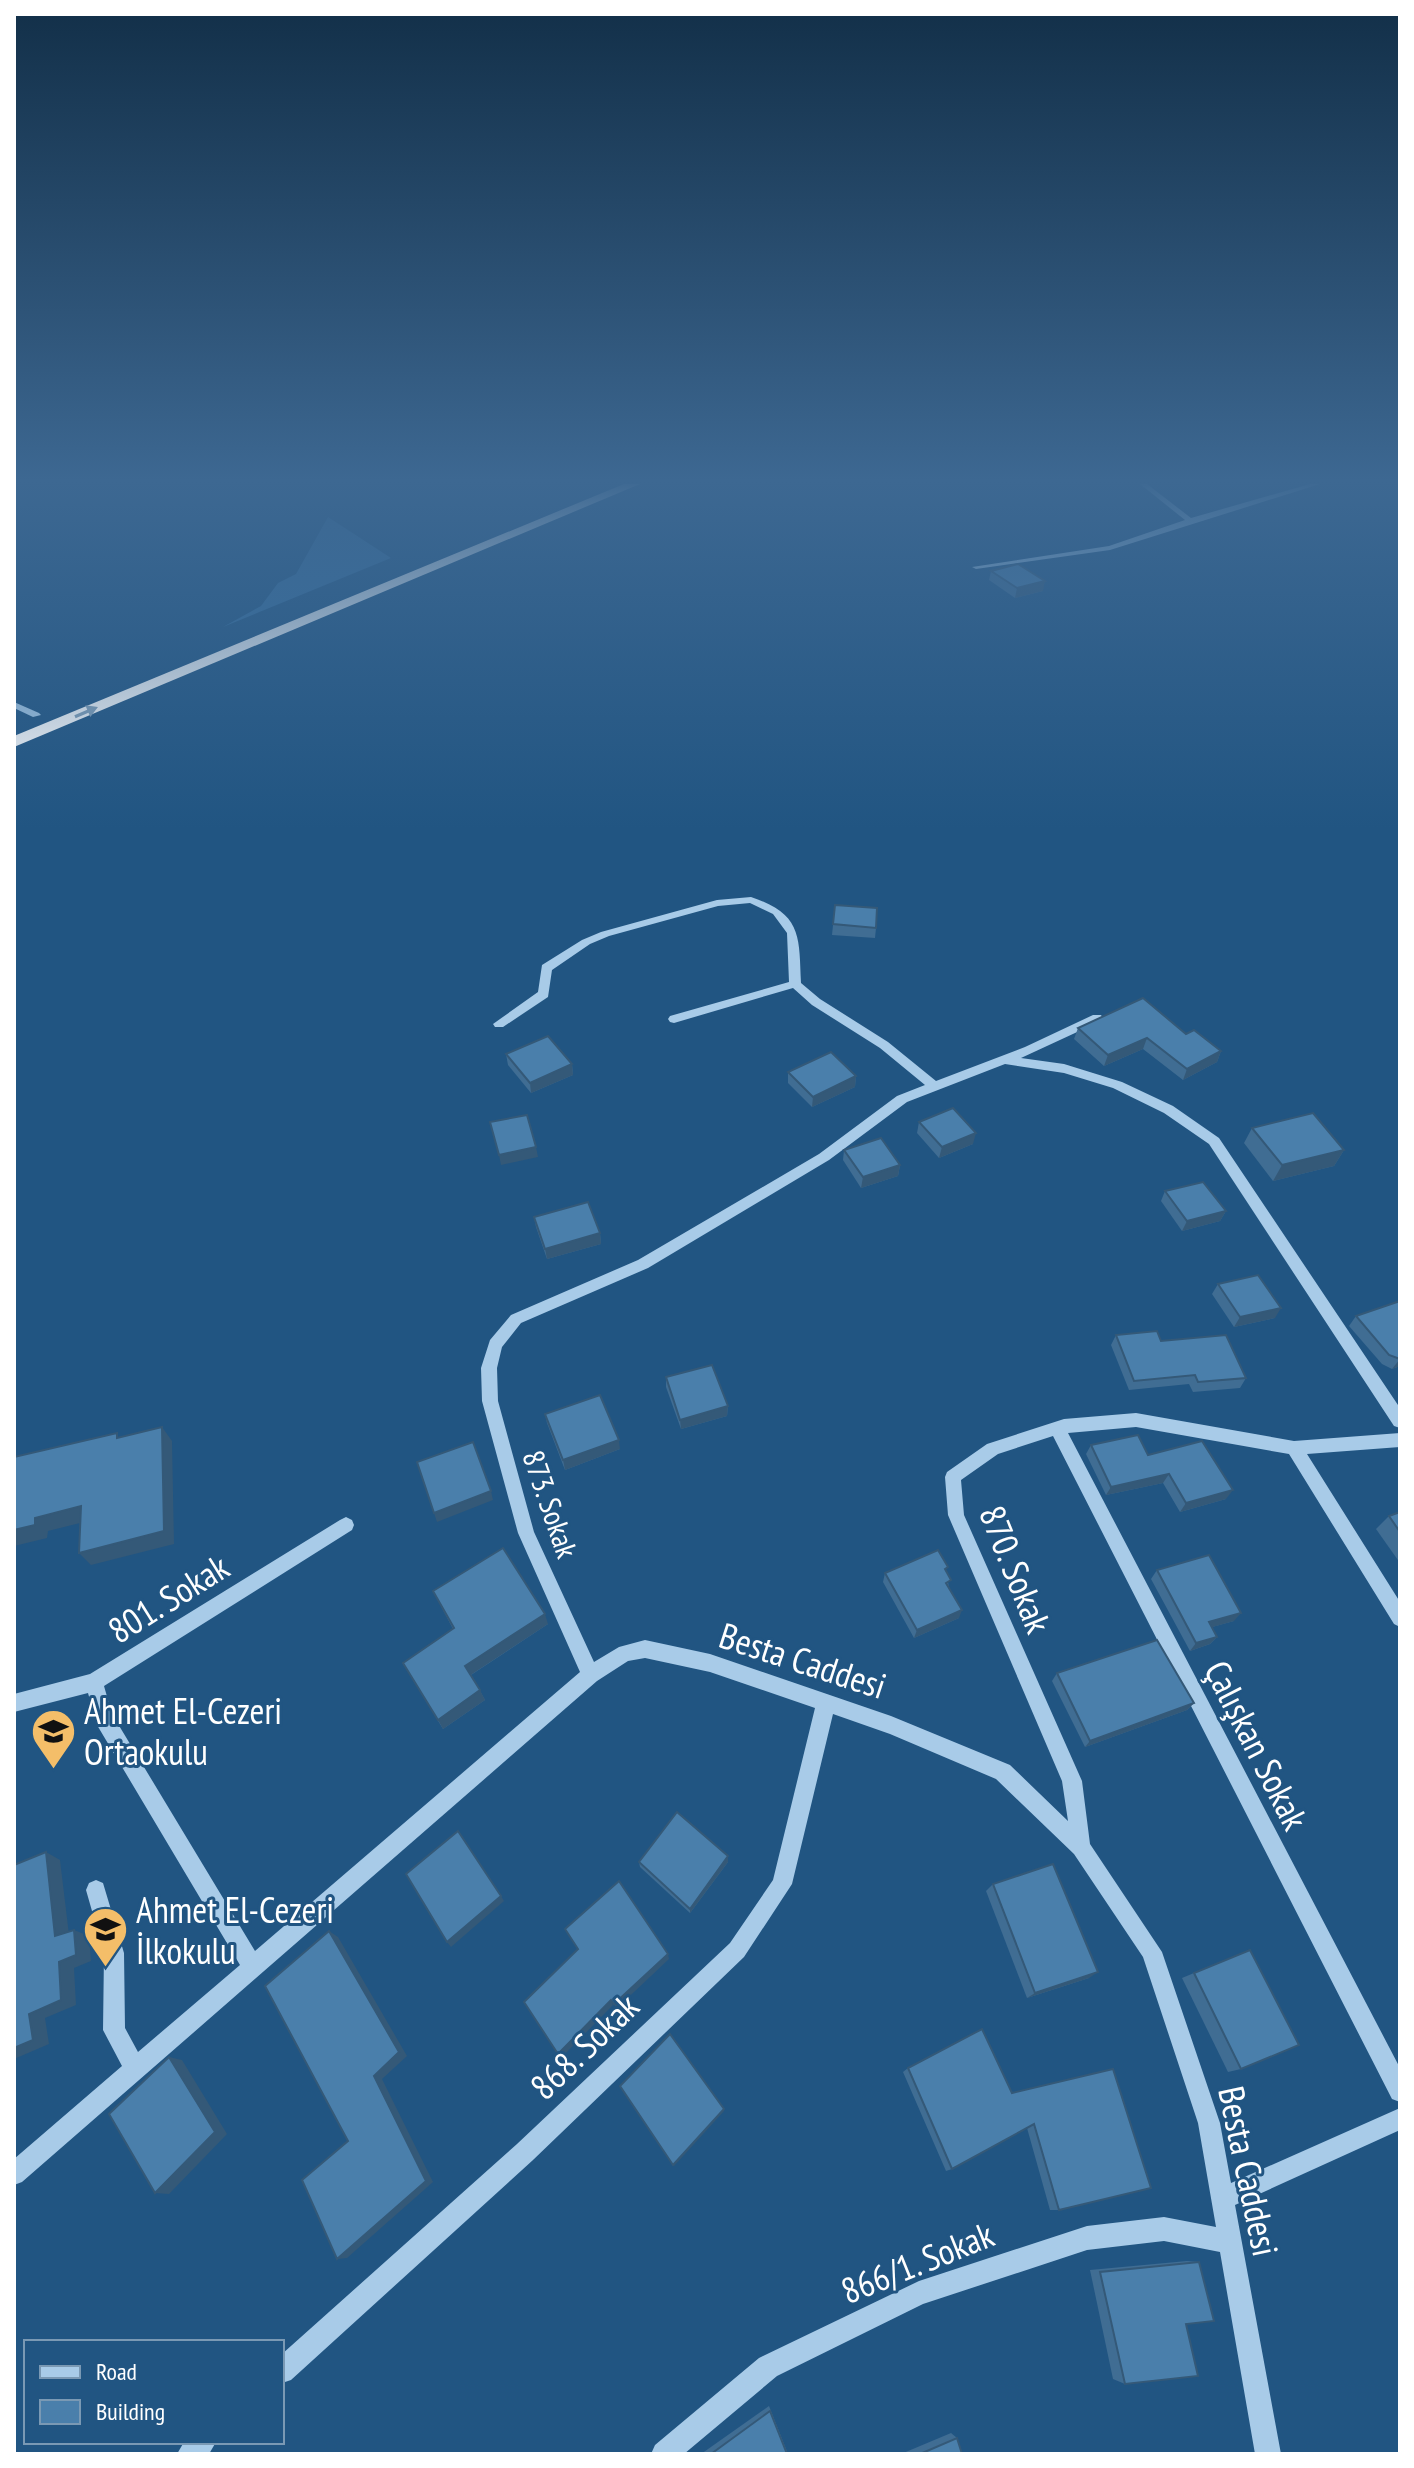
<svg xmlns="http://www.w3.org/2000/svg" width="1414" height="2468" font-family="'PT Sans Narrow',sans-serif">
	<rect width="100%" height="100%" fill="#215582"/>
	<path fill="#356fa0" d="M 328,517 L 391,558 L 223,627 L 261,606 L 278,583 L 296,574 Z"/>
	<g fill="none" stroke-linecap="round" stroke-linejoin="round">
		<g fill="#a8cbe8" fill-rule="evenodd">
			<path d="M 1140,484 L 1147,484 L 1191,518 L 1310,484 L 1320,484 L 1110,550 L 976,569 L 972,567 L 1109,546 L 1185,520 Z"/>
			<path d="M 14,702 L 39,713 L 41,715 L 33,717 L 14,708 Z"/>
			<path d="M 751,897 C 802,914 799,936 801,983 L 820,999 L 888,1042 L 936,1081 L 1025,1047 L 1093,1015 L 1101,1015 L 1103,1018 L 1101,1021 L 1021,1058 L 1064,1064 L 1122,1082 L 1173,1106 L 1219,1138 L 1400,1408 L 1400,1428 L 1394,1426 L 1209,1144 L 1164,1113 L 1113,1088 L 1064,1073 L 1005,1064 L 907,1102 L 829,1160 L 648,1268 L 521,1323 L 502,1347 L 497,1368 L 498,1401 L 534,1532 L 594,1662 L 619,1647 L 645,1640 L 710,1654 L 891,1716 L 1010,1765 L 1068,1821 L 1062,1781 L 948,1515 L 945,1477 L 947,1472 L 987,1444 L 1064,1419 L 1136,1413 L 1294,1441 L 1400,1433 L 1400,1447 L 1307,1454 L 1400,1602 L 1400,1627 L 1394,1624 L 1289,1454 L 1136,1427 L 1068,1433 L 1400,2068 L 1400,2102 L 1392,2099 L 1053,1436 L 998,1454 L 961,1480 L 964,1515 L 1082,1781 L 1090,1844 L 1162,1952 L 1220,2123 L 1231,2183 L 1400,2108 L 1400,2130 L 1235,2205 L 1281,2454 L 1255,2454 L 1220,2252 L 1164,2241 L 1087,2250 L 923,2304 L 777,2376 L 684,2454 L 651,2454 L 655,2445 L 759,2358 L 919,2281 L 1087,2226 L 1164,2217 L 1216,2227 L 1198,2123 L 1143,1957 L 1074,1854 L 996,1779 L 890,1734 L 833,1714 L 792,1884 L 744,1957 L 533,2160 L 291,2380 L 282,2383 L 282,2354 L 517,2144 L 730,1943 L 773,1880 L 815,1708 L 710,1672 L 645,1658 L 628,1661 L 597,1681 L 22,2182 L 14,2185 L 14,2159 L 122,2066 L 103,2030 L 104,1953 L 86,1890 L 89,1883 L 96,1880 L 103,1883 L 124,1953 L 125,2028 L 138,2052 L 240,1965 L 97,1725 L 88,1693 L 14,1712 L 14,1694 L 90,1674 L 340,1520 L 346,1517 L 352,1520 L 354,1525 L 352,1530 L 104,1686 L 112,1714 L 255,1951 L 580,1672 L 518,1533 L 482,1401 L 481,1368 L 490,1340 L 511,1315 L 638,1260 L 819,1154 L 897,1096 L 925,1085 L 880,1048 L 812,1005 L 793,988 L 674,1023 L 670,1022 L 668,1019 L 670,1016 L 789,982 L 787,933 L 773,914 L 750,903 L 718,906 L 609,936 L 590,944 L 552,970 L 548,997 L 503,1027 L 495,1027 L 493,1024 L 538,992 L 542,965 L 582,940 L 601,932 L 717,900 Z"/>
			<path d="M 184,2442 L 216,2442 L 209,2454 L 177,2454 Z"/>
		</g>
		<path fill="#fff" fill-rule="evenodd" d="M 624,484 L 640,484 L 14,747 L 14,736 Z"/>
	</g>
	<g fill="#406d93">
		<path d="M 991,571 L 1043,591 L 1015,598 L 989,580 Z"/>
		<path d="M 835,905 L 876,928 L 875,938 L 832,935 Z"/>
		<path d="M 1078,1028 L 1186,1034 L 1221,1051 L 1217,1062 L 1183,1080 L 1143,1049 L 1104,1066 L 1074,1039 Z"/>
		<path d="M 506,1054 L 572,1064 L 573,1075 L 531,1093 L 508,1065 Z"/>
		<path d="M 788,1072 L 856,1076 L 855,1087 L 812,1107 L 788,1083 Z"/>
		<path d="M 919,1122 L 973,1144 L 939,1158 L 917,1133 Z"/>
		<path d="M 1252,1128 L 1344,1150 L 1334,1166 L 1273,1181 L 1244,1143 Z"/>
		<path d="M 844,1150 L 900,1165 L 898,1176 L 861,1188 L 843,1160 Z"/>
		<path d="M 1165,1191 L 1226,1211 L 1220,1221 L 1182,1231 L 1161,1201 Z"/>
		<path d="M 534,1217 L 600,1233 L 601,1244 L 547,1259 L 536,1227 Z"/>
		<path d="M 1218,1284 L 1275,1318 L 1234,1327 L 1212,1294 Z"/>
		<path d="M 1400,1301 L 1400,1366 L 1392,1369 L 1382,1364 L 1349,1326 L 1356,1316 Z"/>
		<path d="M 1116,1335 L 1161,1341 L 1246,1378 L 1240,1388 L 1193,1392 L 1189,1384 L 1129,1390 L 1111,1345 Z"/>
		<path d="M 666,1377 L 728,1406 L 727,1416 L 681,1429 L 666,1387 Z"/>
		<path d="M 545,1414 L 620,1449 L 565,1470 L 547,1423 Z"/>
		<path d="M 1091,1445 L 1148,1455 L 1226,1499 L 1180,1512 L 1163,1483 L 1106,1495 L 1086,1454 Z"/>
		<path d="M 1400,1512 L 1400,1563 L 1376,1529 L 1389,1516 Z"/>
		<path d="M 1157,1570 L 1234,1621 L 1212,1627 L 1217,1637 L 1210,1644 L 1190,1651 L 1151,1579 Z"/>
		<path d="M 946,1572 L 949,1587 L 959,1618 L 914,1638 L 883,1582 L 885,1573 Z"/>
		<path d="M 433,1591 L 548,1624 L 471,1675 L 485,1700 L 443,1729 L 409,1673 L 453,1629 Z"/>
		<path d="M 1057,1673 L 1194,1703 L 1187,1710 L 1085,1747 L 1052,1681 Z"/>
		<path d="M 639,1862 L 728,1862 L 690,1913 L 640,1867 Z"/>
		<path d="M 993,1884 L 1089,1978 L 1027,1998 L 986,1891 Z"/>
		<path d="M 1194,1973 L 1241,2069 L 1228,2072 L 1182,1978 Z"/>
		<path d="M 908,2068 L 1012,2093 L 1113,2069 L 1059,2210 L 1050,2210 L 1027,2128 L 952,2169 L 946,2171 L 903,2072 Z"/>
		<path d="M 1187,2261 L 1199,2262 L 1186,2324 L 1125,2384 L 1113,2379 L 1090,2270 Z"/>
		<path d="M 769,2406 L 788,2454 L 701,2454 Z"/>
		<path d="M 951,2433 L 957,2438 L 962,2454 L 901,2454 Z"/>
	</g>
	<g fill="#345978">
		<path d="M 1045,581 L 1043,591 L 1015,598 L 1017,588 Z"/>
		<path d="M 1147,1038 L 1143,1049 L 1104,1066 L 1108,1055 Z"/>
		<path d="M 1221,1051 L 1217,1062 L 1183,1080 L 1187,1069 Z"/>
		<path d="M 572,1064 L 573,1075 L 531,1093 L 530,1083 Z"/>
		<path d="M 856,1076 L 855,1087 L 812,1107 L 813,1097 Z"/>
		<path d="M 976,1133 L 973,1144 L 939,1158 L 942,1147 Z"/>
		<path d="M 536,1147 L 538,1157 L 501,1165 L 499,1155 Z"/>
		<path d="M 1344,1150 L 1334,1166 L 1273,1181 L 1282,1165 Z"/>
		<path d="M 900,1165 L 898,1176 L 861,1188 L 863,1177 Z"/>
		<path d="M 1226,1211 L 1220,1221 L 1182,1231 L 1187,1221 Z"/>
		<path d="M 600,1233 L 601,1244 L 547,1259 L 545,1249 Z"/>
		<path d="M 1281,1308 L 1275,1318 L 1234,1327 L 1240,1317 Z"/>
		<path d="M 1400,1359 L 1400,1366 L 1392,1369 Z"/>
		<path d="M 728,1406 L 727,1416 L 681,1429 L 680,1420 Z"/>
		<path d="M 162,1427 L 172,1441 L 174,1544 L 91,1565 L 79,1553 Z"/>
		<path d="M 619,1440 L 620,1449 L 565,1470 L 563,1460 Z"/>
		<path d="M 1169,1474 L 1163,1483 L 1106,1495 L 1111,1487 Z"/>
		<path d="M 1233,1490 L 1226,1499 L 1180,1512 L 1186,1503 Z"/>
		<path d="M 491,1491 L 493,1500 L 437,1522 L 434,1513 Z"/>
		<path d="M 81,1506 L 92,1520 L 48,1531 L 47,1538 L 14,1546 L 14,1530 L 35,1518 Z"/>
		<path d="M 962,1610 L 959,1618 L 914,1638 L 917,1630 Z"/>
		<path d="M 1241,1613 L 1234,1621 L 1202,1630 L 1209,1622 Z"/>
		<path d="M 545,1614 L 548,1624 L 469,1676 L 465,1666 Z"/>
		<path d="M 1217,1637 L 1210,1644 L 1190,1651 L 1196,1643 Z"/>
		<path d="M 480,1690 L 485,1700 L 443,1729 L 438,1720 Z"/>
		<path d="M 1194,1703 L 1187,1710 L 1085,1747 L 1090,1741 Z"/>
		<path d="M 46,1852 L 60,1860 L 70,1943 L 55,1936 Z"/>
		<path d="M 728,1856 L 728,1862 L 690,1913 L 690,1909 Z"/>
		<path d="M 501,1896 L 504,1901 L 451,1947 L 447,1942 Z"/>
		<path d="M 74,1930 L 89,1936 L 91,1961 L 74,1968 L 76,2005 L 45,2018 L 49,2044 L 14,2059 L 14,2048 L 29,2014 L 59,1962 Z"/>
		<path d="M 329,1931 L 338,1937 L 407,2056 L 382,2079 L 433,2182 L 347,2258 L 337,2259 L 374,2076 Z"/>
		<path d="M 668,1954 L 669,1959 L 616,2009 L 614,2004 Z"/>
		<path d="M 1098,1972 L 1089,1978 L 1027,1998 L 1035,1993 Z"/>
		<path d="M 611,2000 L 613,2005 L 562,2057 L 558,2054 Z"/>
		<path d="M 169,2057 L 182,2060 L 227,2134 L 169,2194 L 155,2193 Z"/>
		<path d="M 724,2109 L 724,2111 L 674,2166 L 673,2165 Z"/>
	</g>
	<g fill="#4a7fab" stroke="#345978" stroke-width="2">
		<path d="M 1018,564 L 1045,581 L 1017,588 L 991,571 Z"/>
		<path d="M 835,905 L 877,908 L 876,928 L 833,924 Z"/>
		<path d="M 1143,998 L 1186,1034 L 1194,1030 L 1221,1051 L 1187,1069 L 1147,1038 L 1108,1055 L 1078,1028 Z"/>
		<path d="M 548,1036 L 572,1064 L 530,1083 L 506,1054 Z"/>
		<path d="M 831,1052 L 856,1076 L 813,1097 L 788,1072 Z"/>
		<path d="M 953,1108 L 976,1133 L 942,1147 L 919,1122 Z"/>
		<path d="M 1313,1113 L 1344,1150 L 1282,1165 L 1252,1128 Z"/>
		<path d="M 527,1115 L 536,1147 L 499,1155 L 490,1122 Z"/>
		<path d="M 881,1138 L 900,1165 L 863,1177 L 844,1150 Z"/>
		<path d="M 1203,1182 L 1226,1211 L 1187,1221 L 1165,1191 Z"/>
		<path d="M 588,1202 L 600,1233 L 545,1249 L 534,1217 Z"/>
		<path d="M 1258,1275 L 1281,1308 L 1240,1317 L 1218,1284 Z"/>
		<path d="M 1400,1301 L 1400,1359 L 1389,1355 L 1356,1316 Z"/>
		<path d="M 1157,1331 L 1161,1341 L 1226,1335 L 1246,1378 L 1198,1382 L 1195,1375 L 1134,1381 L 1116,1335 Z"/>
		<path d="M 712,1365 L 728,1406 L 680,1420 L 666,1377 Z"/>
		<path d="M 600,1395 L 619,1440 L 563,1460 L 545,1414 Z"/>
		<path d="M 162,1427 L 164,1531 L 79,1553 L 81,1506 L 35,1518 L 35,1525 L 14,1530 L 14,1457 L 117,1433 L 117,1438 Z"/>
		<path d="M 1138,1435 L 1148,1455 L 1202,1441 L 1233,1490 L 1186,1503 L 1169,1474 L 1111,1487 L 1091,1445 Z"/>
		<path d="M 473,1442 L 491,1491 L 434,1513 L 417,1462 Z"/>
		<path d="M 1400,1512 L 1400,1532 L 1389,1516 Z"/>
		<path d="M 503,1548 L 545,1614 L 465,1666 L 480,1690 L 438,1720 L 403,1663 L 454,1628 L 433,1591 Z"/>
		<path d="M 938,1550 L 948,1567 L 945,1569 L 951,1580 L 946,1583 L 962,1610 L 917,1630 L 885,1573 Z"/>
		<path d="M 1209,1555 L 1241,1613 L 1209,1622 L 1217,1637 L 1196,1643 L 1157,1570 Z"/>
		<path d="M 1157,1640 L 1194,1703 L 1090,1741 L 1057,1673 Z"/>
		<path d="M 677,1812 L 728,1856 L 690,1909 L 639,1862 Z"/>
		<path d="M 458,1831 L 501,1896 L 447,1942 L 406,1874 Z"/>
		<path d="M 46,1852 L 55,1936 L 74,1930 L 76,1955 L 59,1962 L 61,2000 L 29,2014 L 33,2040 L 14,2048 L 14,1865 Z"/>
		<path d="M 1053,1864 L 1098,1972 L 1035,1993 L 993,1884 Z"/>
		<path d="M 619,1881 L 668,1954 L 614,2004 L 611,2000 L 558,2054 L 524,2002 L 578,1949 L 565,1929 Z"/>
		<path d="M 329,1931 L 399,2052 L 374,2076 L 426,2181 L 337,2259 L 302,2180 L 348,2141 L 265,1986 Z"/>
		<path d="M 1250,1950 L 1299,2045 L 1241,2069 L 1194,1973 Z"/>
		<path d="M 982,2029 L 1012,2093 L 1113,2069 L 1151,2188 L 1059,2210 L 1034,2124 L 952,2169 L 908,2068 Z"/>
		<path d="M 670,2034 L 724,2109 L 673,2165 L 620,2086 Z"/>
		<path d="M 169,2057 L 215,2132 L 155,2193 L 109,2114 Z"/>
		<path d="M 1199,2262 L 1214,2321 L 1186,2324 L 1198,2376 L 1125,2384 L 1100,2272 Z"/>
		<path d="M 770,2411 L 787,2454 L 711,2454 Z"/>
		<path d="M 957,2438 L 962,2454 L 920,2454 Z"/>
	</g>
	<defs><path id="oneway-solid" d="M-6-.8H1V-3.2L6.5 0L1 3.2V.8H-6Z" transform="scale(2)"/></defs>
	<use fill="#85a2ba" href="#oneway-solid" transform="translate(86 712) rotate(-23)"/>
	<linearGradient id="sky" x2="0" y2="1"><stop stop-color="#122f48"/><stop offset="0.58" stop-color="#3d6892"/><stop offset="1" stop-color="#3d6892" stop-opacity="0"/></linearGradient>
	<rect width="1414" height="829" fill="url(#sky)"/>
	<defs>
		<symbol id="school-pin" viewBox="-11 -11 22 30"><path d="M0 17L-7.5 6A9.5 9.5 0 1 1 7.5 6Z" fill="#f4be69" stroke="#215582"/><path d="M0-5L7-2L0 1L-7-2ZM-4 1L0 2.5L4 1V4Q0 6-4 4Z" fill="#111"/></symbol>
	</defs>
	<g fill-rule="evenodd">
		<use href="#school-pin" x="28" y="1706" width="51" height="69"/>
		<use href="#school-pin" x="80" y="1904" width="51" height="69"/>
	</g>
	<g text-anchor="middle" dominant-baseline="central" stroke-width="6" stroke-linejoin="round" paint-order="stroke">
		<g font-size="30" fill="#fff" stroke="#215582">
			<text transform="translate(551 1504) rotate(71)">873. Sokak</text>
		</g>
		<g font-size="36" fill="#fff" stroke="#215582">
			<text transform="translate(1016 1569) rotate(68)">870. Sokak</text>
			<text transform="translate(168 1598) rotate(-32)">801. Sokak</text>
			<text transform="translate(803 1660) rotate(18)">Besta Caddesi</text>
			<text transform="translate(1257 1745) rotate(63)">Çalışkan Sokak</text>
			<text transform="translate(584 2046) rotate(-44)">868. Sokak</text>
			<text transform="translate(1249 2171) rotate(78)">Besta Caddesi</text>
			<text transform="translate(917 2262) rotate(-22)">866/1. Sokak</text>
		</g>
		<g font-size="36" fill="#fff" stroke="#215582" text-anchor="start">
			<text x="84" y="1710">Ahmet El-Cezeri<tspan x="84" dy="41">Ortaokulu</tspan></text>
			<text x="136" y="1909">Ahmet El-Cezeri<tspan x="136" dy="41">İlkokulu</tspan></text>
		</g>
	</g>
	<rect width="1414" height="2468" fill="none" stroke="#ffffff" stroke-width="32"/>
	<rect x="24" y="2340" width="260" height="104" fill="#215582" stroke="#7a99b4" stroke-width="2"/>
	<rect x="40" y="2366" width="40" height="12" fill="#a8cbe8" stroke="#7a99b4" stroke-width="2"/>
	<text x="96" y="2380" font-size="24" fill="#ffffff">Road</text>
	<rect x="40" y="2400" width="40" height="24" fill="#4a7fab" stroke="#7a99b4" stroke-width="2"/>
	<text x="96" y="2420" font-size="24" fill="#ffffff">Building</text>
</svg>
